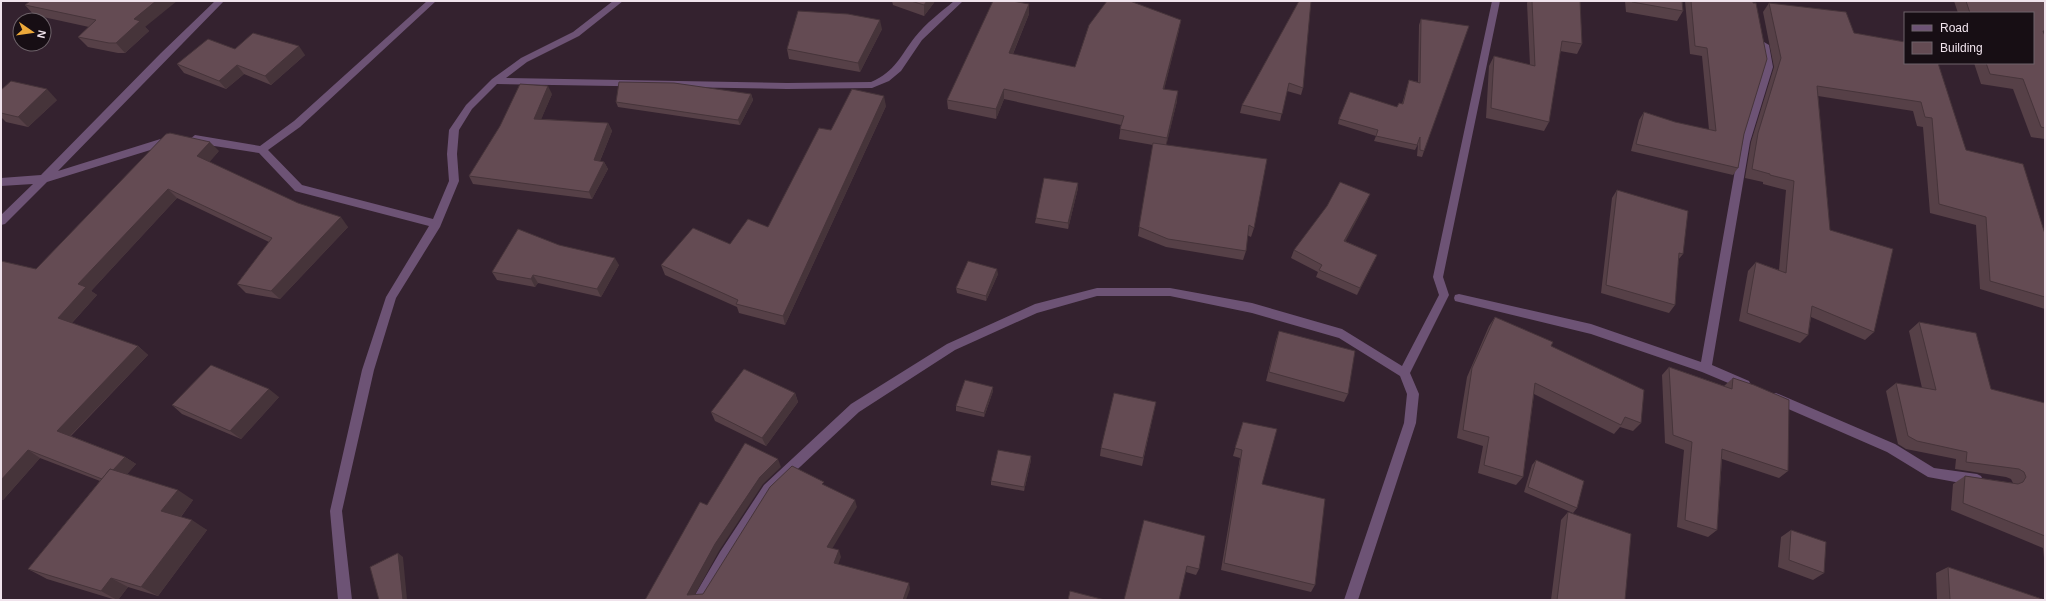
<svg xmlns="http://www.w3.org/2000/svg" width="2046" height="601" font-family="Arial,sans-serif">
	<rect width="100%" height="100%" fill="#34222f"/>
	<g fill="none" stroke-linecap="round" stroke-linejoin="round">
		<g fill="#6d5375" fill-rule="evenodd">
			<path d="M 215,1 L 224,1 L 58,171 L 170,136 L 175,140 L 173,143 L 47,182 L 5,224 L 1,225 L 1,215 L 33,184 L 1,186 L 1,178 L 41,175 L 161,53 Z"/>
			<path d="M 427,1 L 436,1 L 300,127 L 268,150 L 302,185 L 433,219 L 449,181 L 447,154 L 449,130 L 466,105 L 492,79 L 521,58 L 573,32 L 613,1 L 623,1 L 579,36 L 527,62 L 506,78 L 787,83 L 871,82 C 896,71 900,56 915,37 C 926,23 941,12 954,1 L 963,1 L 922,40 L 901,71 L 889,81 L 872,88 L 787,89 L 497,84 L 472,109 L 459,130 L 457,154 L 459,181 L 440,227 L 396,298 L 374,370 L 342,511 L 352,600 L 338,600 L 330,511 L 362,370 L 386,297 L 429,226 L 295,191 L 259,153 L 195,143 L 190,139 L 195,135 L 260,146 L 294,121 Z"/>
			<path d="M 1492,1 L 1500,1 L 1443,277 L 1449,295 L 1410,373 L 1419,394 L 1416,423 L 1358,600 L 1344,600 L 1404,423 L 1407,394 L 1400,376 L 1339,338 L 1252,313 L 1170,296 L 1097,296 L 1037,313 L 955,350 L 859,412 L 772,493 L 706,600 L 692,600 L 720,552 L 764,485 L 851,404 L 947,344 L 1035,304 L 1097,288 L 1170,288 L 1252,303 L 1342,329 L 1402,366 L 1439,295 L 1433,277 Z"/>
			<path d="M 1764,42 L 1769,45 L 1773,67 L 1750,142 L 1712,365 L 1749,381 L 1751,385 L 1749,389 L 1745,390 L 1702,372 L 1591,334 L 1455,301 L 1454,298 L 1455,295 L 1459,294 L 1591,324 L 1701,362 L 1740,142 L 1763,67 L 1759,45 Z"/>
			<path d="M 1776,393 L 1895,444 L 1934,468 L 1977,474 L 1981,476 L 1983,480 L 1981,484 L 1977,486 L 1928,477 L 1887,452 L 1772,402 L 1770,398 L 1772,394 Z"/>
		</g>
	</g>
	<g fill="#564047">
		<path d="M 892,1 L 935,1 L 933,4 L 924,16 L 893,5 Z"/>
		<path d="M 1299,1 L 1303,88 L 1301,95 L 1287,91 L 1280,121 L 1240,113 L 1242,105 Z"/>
		<path d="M 1528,1 L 1580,1 L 1582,44 L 1577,54 L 1560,51 L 1549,122 L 1544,131 L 1486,118 L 1489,66 L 1494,56 L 1530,65 L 1527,3 Z"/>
		<path d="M 1625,1 L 1682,1 L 1683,11 L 1677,21 L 1626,12 Z"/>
		<path d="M 1685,1 L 1753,1 L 1744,134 L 1738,168 L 1733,175 L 1631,151 L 1639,120 L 1644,112 L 1675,122 L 1709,130 L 1702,56 L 1690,54 Z"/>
		<path d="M 1954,1 L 2045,1 L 2045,139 L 2031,137 L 2013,89 L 1981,84 L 1974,63 L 2033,63 L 2033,13 L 1958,13 Z"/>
		<path d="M 1769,3 L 1854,33 L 1905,42 L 1966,150 L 2045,234 L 2045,309 L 1980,289 L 1976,225 L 1930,213 L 1923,127 L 1917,126 L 1913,111 L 1818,96 L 1830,230 L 1874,332 L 1865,340 L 1811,317 L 1808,335 L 1800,343 L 1739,321 L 1748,271 L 1756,262 L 1779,270 L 1786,190 L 1763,184 L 1763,182 L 1745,178 L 1751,142 L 1774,67 L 1763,12 Z"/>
		<path d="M 1029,4 L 1029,14 L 1013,54 L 1075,67 L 1179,30 L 1164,89 L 1177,101 L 1166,145 L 1254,228 L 1251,237 L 1247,235 L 1246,251 L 1243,260 L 1166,247 L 1138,236 L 1153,145 L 1119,139 L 1121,125 L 1004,99 L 996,119 L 948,109 L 947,100 Z"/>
		<path d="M 25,5 L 145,27 L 149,31 L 125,53 L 118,53 L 88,47 L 78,37 L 89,27 L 34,15 Z"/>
		<path d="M 1421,19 L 1424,151 L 1422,157 L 1417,156 L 1418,144 L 1415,150 L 1374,141 L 1376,136 L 1338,124 L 1339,119 L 1397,107 L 1402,104 L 1409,80 L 1418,82 L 1419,25 Z"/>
		<path d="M 882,29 L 860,72 L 789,59 L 787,49 Z"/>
		<path d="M 235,49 L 305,55 L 271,85 L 244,74 L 226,89 L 184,73 L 177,64 Z"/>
		<path d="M 552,94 L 541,119 L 608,123 L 612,131 L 600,161 L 604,162 L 608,169 L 592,199 L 473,184 L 469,176 Z"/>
		<path d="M 751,94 L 753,100 L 740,125 L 618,107 L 616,102 Z"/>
		<path d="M 57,100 L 28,127 L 6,122 L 1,117 L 1,113 Z"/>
		<path d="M 886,106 L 785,325 L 739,313 L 737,307 L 665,275 L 661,265 L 730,244 L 768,227 L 831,130 Z"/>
		<path d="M 219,151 L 209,162 L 348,227 L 280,299 L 246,293 L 237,284 L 269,242 L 177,198 L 91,291 L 97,295 L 72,323 L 138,346 L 148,355 L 71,436 L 125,457 L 136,464 L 127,474 L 193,500 L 181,517 L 207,530 L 158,596 L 128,587 L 118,600 L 116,600 L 47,579 L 28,569 L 100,481 L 40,458 L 3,500 L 1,499 L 1,261 L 36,269 Z"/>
		<path d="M 1078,183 L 1078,188 L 1068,229 L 1035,223 L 1036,218 Z"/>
		<path d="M 1617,190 L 1683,254 L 1678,260 L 1675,305 L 1669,313 L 1601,293 L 1612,198 Z"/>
		<path d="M 1367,201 L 1345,241 L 1377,255 L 1357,295 L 1316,277 L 1318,272 L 1291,258 L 1294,250 Z"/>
		<path d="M 559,245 L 619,265 L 601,297 L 538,283 L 535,287 L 497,280 L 492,272 Z"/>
		<path d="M 998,274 L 986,301 L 957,293 L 956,288 Z"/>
		<path d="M 1495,317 L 1551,346 L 1641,423 L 1633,431 L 1620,427 L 1614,434 L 1534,394 L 1523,477 L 1516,485 L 1478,473 L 1483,446 L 1457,438 L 1467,377 L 1489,326 Z"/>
		<path d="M 1919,322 L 1991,389 L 2045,403 L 2045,568 L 2043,548 L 1951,510 L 1953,484 L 1965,476 L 2013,483 L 2011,479 L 2006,477 L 1955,469 L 1956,459 L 1906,449 L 1898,444 L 1886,391 L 1896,383 L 1922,388 L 1909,331 Z"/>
		<path d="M 1279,331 L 1348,394 L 1344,402 L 1266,381 L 1276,340 Z"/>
		<path d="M 1669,367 L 1724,386 L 1733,378 L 1788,471 L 1779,478 L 1722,459 L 1717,530 L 1708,537 L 1677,527 L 1684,450 L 1665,443 L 1662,375 Z"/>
		<path d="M 993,391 L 984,417 L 956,411 L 956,406 Z"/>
		<path d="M 795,393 L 798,402 L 766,446 L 715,421 L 711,412 Z"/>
		<path d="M 279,397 L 241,439 L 182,414 L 172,405 Z"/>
		<path d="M 1156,402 L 1142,466 L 1100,456 L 1101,448 Z"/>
		<path d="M 1243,422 L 1262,484 L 1315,585 L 1311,592 L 1221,570 L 1240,458 L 1233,456 Z"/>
		<path d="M 1031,460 L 1024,491 L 991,485 L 991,481 Z"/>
		<path d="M 1536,460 L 1577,508 L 1573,513 L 1524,492 L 1532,465 Z"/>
		<path d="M 1568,512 L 1625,600 L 1551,600 L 1561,520 Z"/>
		<path d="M 1144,520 L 1199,569 L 1196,575 L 1186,572 Z"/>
		<path d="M 1791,530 L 1824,573 L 1813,580 L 1778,567 L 1781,537 Z"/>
		<path d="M 1948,567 L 2045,600 L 1937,600 L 1936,573 Z"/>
	</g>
	<g fill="#46343a">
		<path d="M 156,1 L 177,1 L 145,27 L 149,31 L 125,53 L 116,43 L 134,19 Z"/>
		<path d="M 927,1 L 935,1 L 933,4 L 924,16 L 924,5 Z"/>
		<path d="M 1029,4 L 1029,14 L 1009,63 L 1009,53 Z"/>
		<path d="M 880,20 L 882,29 L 860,72 L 858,63 Z"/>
		<path d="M 1181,20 L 1179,30 L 1162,98 L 1163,89 Z"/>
		<path d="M 299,46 L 305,55 L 271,85 L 265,76 Z"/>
		<path d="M 237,65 L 244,74 L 226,89 L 219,81 Z"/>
		<path d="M 548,86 L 552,94 L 538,127 L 534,119 Z"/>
		<path d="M 47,89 L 57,100 L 28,127 L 18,117 Z"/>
		<path d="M 1004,89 L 1004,99 L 996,119 L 996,109 Z"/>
		<path d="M 1178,91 L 1177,101 L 1166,147 L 1167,138 Z"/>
		<path d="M 751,94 L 753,100 L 740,125 L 738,120 Z"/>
		<path d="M 884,96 L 886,106 L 785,325 L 783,316 Z"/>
		<path d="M 608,123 L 612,131 L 597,168 L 594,160 Z"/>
		<path d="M 210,142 L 219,151 L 206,166 L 197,156 Z"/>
		<path d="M 604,162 L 608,169 L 592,199 L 589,192 Z"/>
		<path d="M 1078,183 L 1078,188 L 1068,229 L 1068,223 Z"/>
		<path d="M 168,189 L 177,198 L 91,291 L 97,295 L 69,326 L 58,318 L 78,284 Z"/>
		<path d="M 1370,194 L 1367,201 L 1342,248 L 1344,241 Z"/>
		<path d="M 341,217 L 348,227 L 280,299 L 271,291 Z"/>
		<path d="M 1377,255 L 1374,262 L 1357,295 L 1360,288 Z"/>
		<path d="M 615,258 L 619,265 L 601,297 L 597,289 Z"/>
		<path d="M 997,269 L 998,274 L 986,301 L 986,296 Z"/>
		<path d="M 533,275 L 538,283 L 535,287 L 531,279 Z"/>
		<path d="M 138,346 L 148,355 L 68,438 L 57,431 Z"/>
		<path d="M 993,387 L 993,391 L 984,417 L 984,413 Z"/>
		<path d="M 269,389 L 279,397 L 241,439 L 230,431 Z"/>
		<path d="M 795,393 L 798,402 L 766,446 L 762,438 Z"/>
		<path d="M 28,450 L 40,458 L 3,500 L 1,499 L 1,480 Z"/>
		<path d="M 1031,456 L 1031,460 L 1024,491 L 1024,487 Z"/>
		<path d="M 125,457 L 136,464 L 116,487 L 104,479 Z"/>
		<path d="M 778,459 L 781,467 L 763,484 L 719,551 L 692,600 L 687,595 L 715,544 L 760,477 Z"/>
		<path d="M 178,490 L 193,500 L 177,522 L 161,511 Z"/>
		<path d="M 855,500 L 857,507 L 829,554 L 827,547 Z"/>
		<path d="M 192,520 L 207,530 L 158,596 L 141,587 Z"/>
		<path d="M 839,550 L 841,557 L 836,570 L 834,563 Z"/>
		<path d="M 398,553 L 403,557 L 407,600 L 403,600 Z"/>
		<path d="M 111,578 L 128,587 L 118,600 L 117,600 L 101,591 Z"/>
		<path d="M 909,583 L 910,589 L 906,600 L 903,600 Z"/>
	</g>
	<g fill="#644b53" stroke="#46343a">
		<path d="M 30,1 L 156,1 L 134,19 L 140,21 L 116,43 L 109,43 L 78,37 L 96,20 L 25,5 Z"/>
		<path d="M 911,1 L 927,1 L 924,5 Z"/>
		<path d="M 993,1 L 1012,1 L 1029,4 L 1009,53 L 1075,67 L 1089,25 L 1107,1 L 1130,1 L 1181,20 L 1163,89 L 1178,91 L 1167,138 L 1120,129 L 1124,116 L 1004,89 L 996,109 L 947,100 Z"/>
		<path d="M 1299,1 L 1311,1 L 1303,88 L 1289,83 L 1282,114 L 1242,105 Z"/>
		<path d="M 1532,1 L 1580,1 L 1582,44 L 1562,41 L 1549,122 L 1491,108 L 1494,56 L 1535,66 Z"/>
		<path d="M 1632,1 L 1682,1 L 1683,11 L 1632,2 Z"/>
		<path d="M 1691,1 L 1753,1 L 1753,3 L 1756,3 L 1767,59 L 1744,134 L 1738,168 L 1636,144 L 1644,112 L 1675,122 L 1716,131 L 1707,48 L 1695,46 Z"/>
		<path d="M 1966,1 L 2045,1 L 2045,31 L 2043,31 L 2045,36 L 2045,128 L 2041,127 L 2023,79 L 1990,74 L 1986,63 L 2033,63 L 2033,13 L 1970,13 Z"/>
		<path d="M 1769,3 L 1846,12 L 1854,33 L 1905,42 L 1905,63 L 1938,63 L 1966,150 L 2023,164 L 2045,234 L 2045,297 L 1990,281 L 1986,217 L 1939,204 L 1932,118 L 1925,117 L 1921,102 L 1817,86 L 1830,230 L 1893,249 L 1874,332 L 1812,306 L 1808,335 L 1747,313 L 1756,262 L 1786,273 L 1794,181 L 1770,175 L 1770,174 L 1752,169 L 1758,133 L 1781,58 Z"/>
		<path d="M 798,11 L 848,14 L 880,20 L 858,63 L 787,49 Z"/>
		<path d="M 1421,19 L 1469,26 L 1424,151 L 1420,150 L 1420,137 L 1417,145 L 1376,136 L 1378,130 L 1339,119 L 1350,92 L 1397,107 L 1399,103 L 1403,104 L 1409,80 L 1420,83 Z"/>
		<path d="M 253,33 L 299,46 L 265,76 L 237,65 L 219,81 L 177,64 L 208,39 L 235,49 Z"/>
		<path d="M 11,81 L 47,89 L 18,117 L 1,113 L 1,90 Z"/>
		<path d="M 619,82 L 674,83 L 751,94 L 738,120 L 616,102 Z"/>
		<path d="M 520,84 L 548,86 L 534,119 L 608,123 L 594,160 L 604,162 L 589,192 L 469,176 L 500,126 Z"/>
		<path d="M 852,89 L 884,96 L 783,316 L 736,304 L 738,300 L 661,265 L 693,228 L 730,244 L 748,219 L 768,227 L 819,128 L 831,130 Z"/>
		<path d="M 170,133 L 210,142 L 197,156 L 298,203 L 341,217 L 271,291 L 237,284 L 272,238 L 168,189 L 78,284 L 86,287 L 58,318 L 138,346 L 57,431 L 125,457 L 113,470 L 110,469 L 102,479 L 28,450 L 1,480 L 1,261 L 36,269 L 166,134 Z"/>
		<path d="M 1153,143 L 1267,159 L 1254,228 L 1249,225 L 1246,251 L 1168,239 L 1139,227 Z"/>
		<path d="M 1044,178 L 1078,183 L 1068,223 L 1036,218 Z"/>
		<path d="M 1340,182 L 1370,194 L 1344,241 L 1377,255 L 1360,288 L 1319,270 L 1322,265 L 1294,250 L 1327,206 Z"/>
		<path d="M 1617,190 L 1688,211 L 1683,254 L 1679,253 L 1675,305 L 1606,285 Z"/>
		<path d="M 518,229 L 559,245 L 615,258 L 597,289 L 533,275 L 531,279 L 492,272 Z"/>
		<path d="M 968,261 L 997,269 L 986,296 L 956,288 Z"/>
		<path d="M 1495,317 L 1553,342 L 1551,346 L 1644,390 L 1641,423 L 1625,417 L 1621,425 L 1535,383 L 1523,477 L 1484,465 L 1489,437 L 1463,430 L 1472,368 Z"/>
		<path d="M 1919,322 L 1976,333 L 1991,389 L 2045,403 L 2045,536 L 1963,503 L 1965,476 L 2018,484 L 2023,482 L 2026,477 L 2024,472 L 2019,469 L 1966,462 L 1967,452 L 1917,441 L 1908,436 L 1896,383 L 1936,390 Z"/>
		<path d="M 1279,331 L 1355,351 L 1348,394 L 1269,372 Z"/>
		<path d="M 211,365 L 269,389 L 230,431 L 172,405 Z"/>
		<path d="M 1669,367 L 1732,389 L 1733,378 L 1754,385 L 1789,400 L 1788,471 L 1722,449 L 1717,530 L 1685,520 L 1692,442 L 1673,435 Z"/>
		<path d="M 744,369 L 795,393 L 762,438 L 711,412 Z"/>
		<path d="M 965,380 L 993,387 L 984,413 L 956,406 Z"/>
		<path d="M 1114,393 L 1156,402 L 1143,458 L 1101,448 Z"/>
		<path d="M 1243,422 L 1277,429 L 1262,484 L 1325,499 L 1315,585 L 1224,563 L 1242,450 L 1235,448 Z"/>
		<path d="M 745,443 L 778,459 L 760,477 L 715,544 L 687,595 L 703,594 L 770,487 L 792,466 L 824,482 L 822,484 L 855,500 L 827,547 L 839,550 L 834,563 L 909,583 L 903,600 L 645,600 L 700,502 L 707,505 Z"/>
		<path d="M 998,450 L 1031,456 L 1024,487 L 991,481 Z"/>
		<path d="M 1536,460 L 1584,481 L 1577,508 L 1528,487 Z"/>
		<path d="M 110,469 L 178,490 L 161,511 L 192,520 L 141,587 L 111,578 L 101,591 L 28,569 Z"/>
		<path d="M 1568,512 L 1631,534 L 1625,600 L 1557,600 Z"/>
		<path d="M 1144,520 L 1205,536 L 1199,569 L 1187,566 L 1179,600 L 1124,600 Z"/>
		<path d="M 1791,530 L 1826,542 L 1824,573 L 1789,560 Z"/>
		<path d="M 398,553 L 403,600 L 379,600 L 370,567 Z"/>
		<path d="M 1948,567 L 2045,600 L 1950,600 Z"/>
		<path d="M 1070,591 L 1105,600 L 1068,600 Z"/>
	</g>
	<rect width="2046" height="601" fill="none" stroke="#f0e3ec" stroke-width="4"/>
	<rect x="1904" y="12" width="130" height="52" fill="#170e14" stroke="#6e636a"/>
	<rect x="1912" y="25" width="20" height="6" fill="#6d5375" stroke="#6e636a"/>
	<text x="1940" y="32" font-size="12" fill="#f0e3ec">Road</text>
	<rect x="1912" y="42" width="20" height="12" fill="#644b53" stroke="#6e636a"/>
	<text x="1940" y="52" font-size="12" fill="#f0e3ec">Building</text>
	<g transform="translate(32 32) rotate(103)"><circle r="19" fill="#170e14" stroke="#6e636a"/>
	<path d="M0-3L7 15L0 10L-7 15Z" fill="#eca93a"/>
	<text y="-6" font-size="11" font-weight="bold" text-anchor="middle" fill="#f0e3ec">N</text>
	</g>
</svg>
